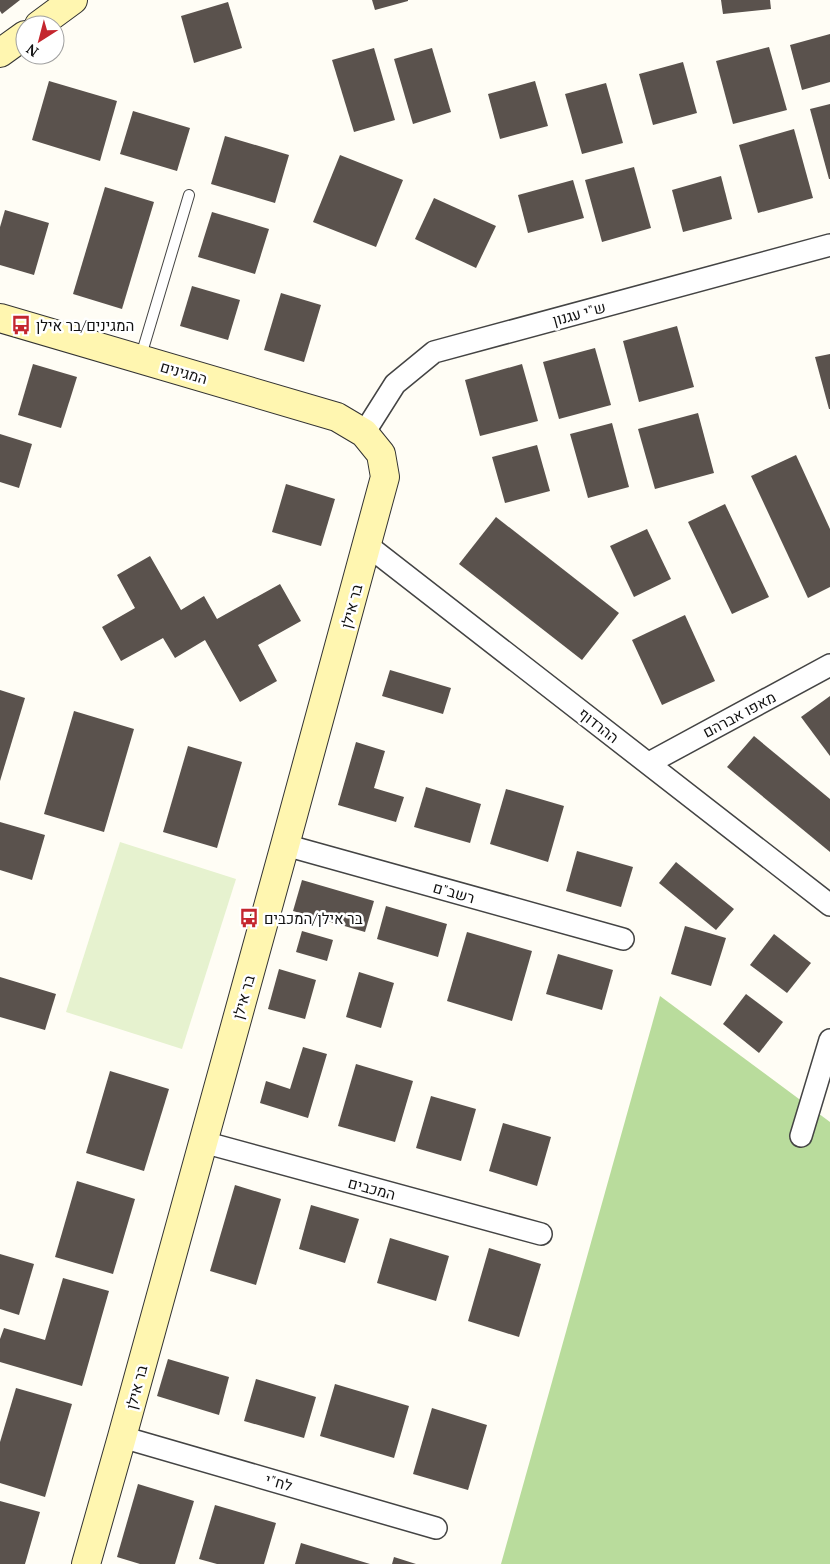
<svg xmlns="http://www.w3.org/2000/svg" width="830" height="1564" font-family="'PT Serif',Heebo,serif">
	<rect width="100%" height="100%" fill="#fffdf5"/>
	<path fill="#b9dc9c" d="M 660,996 L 830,1122 L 830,1564 L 501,1564 Z"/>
	<path fill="#e6f2cf" d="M 120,842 L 236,879 L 182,1049 L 66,1012 Z"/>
	<g fill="#5a524d">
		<path d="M 0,0 L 20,0 L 2,14 L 0,11 Z"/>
		<path d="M 372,0 L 408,0 L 408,1 L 375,10 Z"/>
		<path d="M 721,0 L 770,0 L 771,9 L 723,14 Z"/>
		<path d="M 228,2 L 242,48 L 194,63 L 181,16 Z"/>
		<path d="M 830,34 L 830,82 L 802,90 L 790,45 Z"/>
		<path d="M 769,47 L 787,110 L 733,124 L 716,61 Z"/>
		<path d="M 374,48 L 395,120 L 354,132 L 332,60 Z"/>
		<path d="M 432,48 L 451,112 L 413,124 L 394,59 Z"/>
		<path d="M 683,62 L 697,113 L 653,125 L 639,74 Z"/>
		<path d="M 49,81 L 117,101 L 100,161 L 32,140 Z"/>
		<path d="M 535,81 L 548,126 L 500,139 L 488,94 Z"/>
		<path d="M 606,83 L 623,143 L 582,154 L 565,94 Z"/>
		<path d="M 830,104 L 830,179 L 829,179 L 810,109 Z"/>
		<path d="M 133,111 L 190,128 L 177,171 L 120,154 Z"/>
		<path d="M 794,129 L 813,198 L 758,213 L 739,145 Z"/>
		<path d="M 225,136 L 289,155 L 275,203 L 211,184 Z"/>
		<path d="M 340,155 L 403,180 L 376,247 L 313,222 Z"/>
		<path d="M 634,167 L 651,228 L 602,242 L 585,180 Z"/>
		<path d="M 721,176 L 732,219 L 683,232 L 672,190 Z"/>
		<path d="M 573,180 L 584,218 L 528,233 L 518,195 Z"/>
		<path d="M 105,187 L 154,202 L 122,309 L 73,294 Z"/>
		<path d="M 434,198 L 496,226 L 476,268 L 415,239 Z"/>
		<path d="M 5,210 L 49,223 L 34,275 L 0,265 L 0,227 Z"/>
		<path d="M 212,212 L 269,229 L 255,274 L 198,257 Z"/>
		<path d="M 192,286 L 240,300 L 228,340 L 180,326 Z"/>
		<path d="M 281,293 L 321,305 L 304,362 L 264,350 Z"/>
		<path d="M 677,326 L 694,387 L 639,402 L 623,341 Z"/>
		<path d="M 595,348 L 611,405 L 559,419 L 543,362 Z"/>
		<path d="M 830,354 L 830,409 L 829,409 L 815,357 Z"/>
		<path d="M 33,364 L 77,377 L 61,428 L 18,415 Z"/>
		<path d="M 522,364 L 538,421 L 480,436 L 465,380 Z"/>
		<path d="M 698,413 L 714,473 L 655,489 L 638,429 Z"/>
		<path d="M 612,423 L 629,487 L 588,498 L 570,434 Z"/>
		<path d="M 0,434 L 32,444 L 19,488 L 0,482 Z"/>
		<path d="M 537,445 L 550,491 L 505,503 L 492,457 Z"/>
		<path d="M 796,455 L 830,529 L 830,587 L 808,598 L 751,476 Z"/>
		<path d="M 286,484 L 335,499 L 321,546 L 272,532 Z"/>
		<path d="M 725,504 L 769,597 L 732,614 L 688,522 Z"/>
		<path d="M 496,517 L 619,613 L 582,660 L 459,564 Z"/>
		<path d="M 647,529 L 671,579 L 634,597 L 610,546 Z"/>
		<path d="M 150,556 L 181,610 L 204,596 L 217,619 L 280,584 L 301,621 L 258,645 L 277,681 L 240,702 L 205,640 L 175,658 L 163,638 L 121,661 L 102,627 L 135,608 L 117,575 Z"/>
		<path d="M 685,615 L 715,681 L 662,705 L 632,640 Z"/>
		<path d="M 390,670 L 451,688 L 443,714 L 382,696 Z"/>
		<path d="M 0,690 L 25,698 L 0,781 Z"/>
		<path d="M 830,696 L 830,756 L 801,717 Z"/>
		<path d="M 74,711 L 134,729 L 104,832 L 44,814 Z"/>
		<path d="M 754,736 L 830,799 L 830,852 L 727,767 Z"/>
		<path d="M 356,742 L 385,751 L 374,788 L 404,797 L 396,822 L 338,805 Z"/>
		<path d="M 188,746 L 242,762 L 217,848 L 163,832 Z"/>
		<path d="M 426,787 L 481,804 L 470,843 L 414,827 Z"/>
		<path d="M 506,789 L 564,806 L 548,862 L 490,844 Z"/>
		<path d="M 0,822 L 45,835 L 32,880 L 0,870 Z"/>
		<path d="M 577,851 L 633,867 L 621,907 L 566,891 Z"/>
		<path d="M 676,862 L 734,909 L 716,930 L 659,883 Z"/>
		<path d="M 302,880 L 374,901 L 365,932 L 293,911 Z"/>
		<path d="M 386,906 L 447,924 L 438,957 L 377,939 Z"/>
		<path d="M 685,926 L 726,938 L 711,986 L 671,974 Z"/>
		<path d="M 302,931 L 333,940 L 327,961 L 296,952 Z"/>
		<path d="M 467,932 L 532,951 L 512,1021 L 447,1001 Z"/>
		<path d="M 774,934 L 811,963 L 787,993 L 750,965 Z"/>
		<path d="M 558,954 L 613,970 L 602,1010 L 546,994 Z"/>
		<path d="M 279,969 L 316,980 L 305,1019 L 268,1009 Z"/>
		<path d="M 359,972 L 394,983 L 381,1028 L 346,1017 Z"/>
		<path d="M 0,977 L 56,994 L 45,1030 L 0,1017 Z"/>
		<path d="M 746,994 L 783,1022 L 759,1053 L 723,1024 Z"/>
		<path d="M 303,1047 L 327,1054 L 308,1118 L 260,1103 L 266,1081 L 290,1089 Z"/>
		<path d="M 356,1064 L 413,1081 L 395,1142 L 338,1126 Z"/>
		<path d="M 110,1071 L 169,1089 L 144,1171 L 86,1153 Z"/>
		<path d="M 431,1096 L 476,1109 L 461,1161 L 416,1148 Z"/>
		<path d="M 503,1123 L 551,1137 L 537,1186 L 489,1171 Z"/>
		<path d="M 77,1181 L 135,1199 L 113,1274 L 55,1257 Z"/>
		<path d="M 235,1185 L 281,1199 L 256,1285 L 210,1271 Z"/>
		<path d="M 311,1205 L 359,1219 L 345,1263 L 299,1249 Z"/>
		<path d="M 390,1238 L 449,1256 L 436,1301 L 377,1283 Z"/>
		<path d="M 489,1248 L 541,1264 L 519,1337 L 468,1321 Z"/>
		<path d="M 0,1254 L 34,1264 L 19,1315 L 0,1309 Z"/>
		<path d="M 63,1278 L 109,1291 L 82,1386 L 0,1362 L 0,1339 L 4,1328 L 45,1340 Z"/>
		<path d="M 168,1359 L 229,1377 L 219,1415 L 157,1396 Z"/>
		<path d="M 256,1379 L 316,1397 L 304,1438 L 244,1421 Z"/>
		<path d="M 335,1384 L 409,1406 L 394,1458 L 320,1436 Z"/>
		<path d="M 16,1388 L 72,1404 L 45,1497 L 0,1483 L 0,1442 Z"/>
		<path d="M 432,1408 L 487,1425 L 468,1490 L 413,1474 Z"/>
		<path d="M 138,1484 L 194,1501 L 175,1564 L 140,1564 L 117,1557 Z"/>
		<path d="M 0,1501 L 40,1512 L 25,1564 L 0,1564 Z"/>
		<path d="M 215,1505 L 276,1523 L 264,1564 L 217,1564 L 199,1559 Z"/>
		<path d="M 301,1543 L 370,1564 L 295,1564 Z"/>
		<path d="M 394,1557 L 416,1564 L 392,1564 Z"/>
	</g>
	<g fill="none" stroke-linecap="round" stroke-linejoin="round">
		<defs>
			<path id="lane" d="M 140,359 L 189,195"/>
			<g id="street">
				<path d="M 364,433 L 395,384 L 434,352 L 830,245"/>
				<path d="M 367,545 L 830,905"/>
				<path d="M 649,763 L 830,665"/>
				<path d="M 285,845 L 623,939"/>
				<path d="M 801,1136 L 830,1040"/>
				<path d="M 203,1142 L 541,1234"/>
				<path d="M 122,1437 L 436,1528"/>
			</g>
			<g id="secondary">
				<path d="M 39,25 L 73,0"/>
				<path d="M 0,53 L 25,35"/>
				<path d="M 0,318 L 337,417 L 364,433 L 381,454 L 385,477 L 285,845 L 122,1437 L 86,1564"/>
			</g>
		</defs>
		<use href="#lane" stroke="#444" stroke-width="12"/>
		<use href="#street" stroke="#444" stroke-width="24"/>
		<use href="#secondary" stroke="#333" stroke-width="30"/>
		<use href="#lane" stroke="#fff" stroke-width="10"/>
		<use href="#street" stroke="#fff" stroke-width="21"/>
		<use href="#secondary" stroke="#fff6b0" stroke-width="28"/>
	</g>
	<defs>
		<symbol id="bus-bare" viewBox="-9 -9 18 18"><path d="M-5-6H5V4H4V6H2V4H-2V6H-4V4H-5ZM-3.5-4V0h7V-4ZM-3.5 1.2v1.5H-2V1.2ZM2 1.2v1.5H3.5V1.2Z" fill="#c4262e" stroke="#fff" stroke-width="2.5" paint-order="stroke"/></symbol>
	</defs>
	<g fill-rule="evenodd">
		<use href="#bus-bare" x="7" y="311" width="28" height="28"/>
		<use href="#bus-bare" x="235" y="904" width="28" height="28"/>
	</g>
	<g text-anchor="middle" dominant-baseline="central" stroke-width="5" stroke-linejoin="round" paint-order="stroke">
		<g font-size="15" fill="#111" stroke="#fff">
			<text transform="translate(579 313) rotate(-15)">ש"י עגנון</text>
			<text transform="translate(184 372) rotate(16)">המגינים</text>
			<text transform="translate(351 606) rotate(-75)">בר אילן</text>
			<text transform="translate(739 714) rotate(-28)">מאפו אברהם</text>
			<text transform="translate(599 725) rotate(38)">ההרדוף</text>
			<text transform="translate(454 892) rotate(16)">רשב"ם</text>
			<text transform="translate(243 997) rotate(-74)">בר אילן</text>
			<text transform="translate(372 1188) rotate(15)">המכבים</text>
			<text transform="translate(136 1387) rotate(-75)">בר אילן</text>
			<text transform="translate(279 1482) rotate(16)">לח"י</text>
		</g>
		<g font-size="15" fill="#111" stroke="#fff" text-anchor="start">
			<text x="36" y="325">המגינים/בר אילן</text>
			<text x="264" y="918">בר אילן/המכבים</text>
		</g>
	</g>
	<g transform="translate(40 40) rotate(216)"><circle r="24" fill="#ffffff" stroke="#a0a0a0"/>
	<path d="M0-4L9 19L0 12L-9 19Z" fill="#c4262e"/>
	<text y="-8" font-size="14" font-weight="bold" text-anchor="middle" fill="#111111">N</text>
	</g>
</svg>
